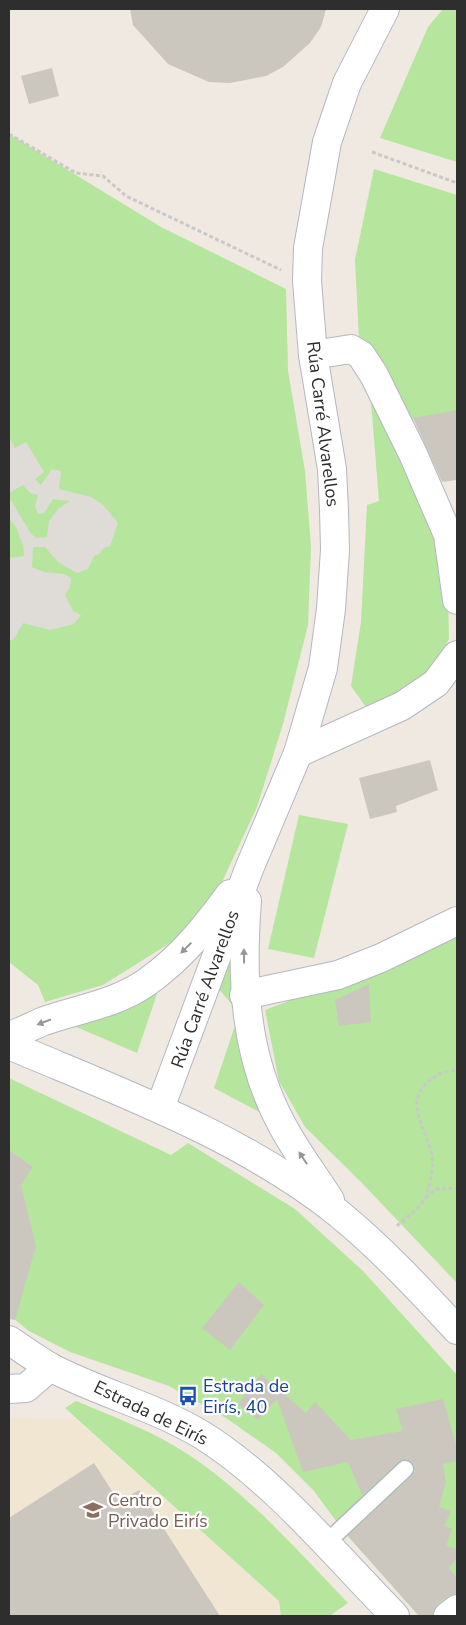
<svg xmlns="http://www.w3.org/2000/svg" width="466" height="1625" font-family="'Nunito Sans',sans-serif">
	<rect width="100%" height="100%" fill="#efe9e1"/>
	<path fill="#f0e6d1" d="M 9,1418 L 75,1419 L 279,1601 L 281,1616 L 9,1616 Z"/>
	<g fill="#b6e59e">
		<path d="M 443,9 L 457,9 L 457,162 L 380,138 L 428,27 Z"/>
		<path d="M 9,134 L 161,227 L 286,289 L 288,371 L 305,471 L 311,547 L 308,625 L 283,724 L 257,807 L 222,882 L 178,938 L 103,985 L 45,1002 L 38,985 L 9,962 Z"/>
		<path d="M 374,169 L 457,195 L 457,411 L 404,420 L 359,339 L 355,260 Z"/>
		<path d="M 370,389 L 436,536 L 448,595 L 449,639 L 430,676 L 368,710 L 351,686 L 361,622 L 367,505 L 379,501 Z"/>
		<path d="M 299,815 L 348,824 L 314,958 L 268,949 Z"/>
		<path d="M 457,932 L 457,1283 L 361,1182 L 305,1127 L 279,1081 L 265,1010 L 368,971 Z"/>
		<path d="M 232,954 L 235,1008 L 217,987 Z"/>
		<path d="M 161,982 L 137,1053 L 67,1023 Z"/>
		<path d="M 237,1020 L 267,1116 L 214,1088 Z"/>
		<path d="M 9,1078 L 171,1155 L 188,1143 L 295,1209 L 363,1271 L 457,1375 L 457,1616 L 419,1616 L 345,1533 L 314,1491 L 276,1453 L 226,1418 L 169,1386 L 70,1352 L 29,1331 L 9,1315 Z"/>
		<path d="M 76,1401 C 114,1417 155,1432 189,1455 C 249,1495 298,1551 348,1603 L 332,1614 L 333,1616 L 281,1616 L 279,1601 L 65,1408 Z"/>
	</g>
	<path fill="#dfdcd8" d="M 9,437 L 15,448 L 26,442 L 44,472 L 35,479 L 41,485 L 52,469 L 61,471 L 59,489 L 91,497 L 103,505 L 118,523 L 110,546 L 104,548 L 99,554 L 94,556 L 88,569 L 77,573 L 58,562 L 45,547 L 33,547 L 32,567 L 44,572 L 64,574 L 71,578 L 70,587 L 65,595 L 73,611 L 81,615 L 74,624 L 50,630 L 23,623 L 14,639 L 9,641 L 9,558 L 24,556 L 23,545 L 16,527 L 9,518 L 9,497 L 31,534 L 37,538 L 47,537 L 49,521 L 58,509 L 70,501 L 53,499 L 44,513 L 38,514 L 35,506 L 38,495 L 30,493 L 23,485 L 9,493 Z"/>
	<g fill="#cbc7bf">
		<path d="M 130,9 L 326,9 L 321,27 L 310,43 L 283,67 L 266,76 L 230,83 L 209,82 L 168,64 L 133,25 Z"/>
		<path d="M 52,68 L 59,96 L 29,104 L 21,76 Z"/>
		<path d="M 457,410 L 457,480 L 442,482 L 413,418 Z"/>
		<path d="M 430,760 L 438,790 L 396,806 L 397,812 L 370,819 L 359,778 Z"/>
		<path d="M 369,984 L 371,1022 L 339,1026 L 335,1000 Z"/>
		<path d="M 9,1150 L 33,1167 L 21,1185 L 36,1246 L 15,1320 L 9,1319 Z"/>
		<path d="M 239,1282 L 264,1305 L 230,1350 L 202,1328 Z"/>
		<path d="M 261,1374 L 306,1413 L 315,1402 L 351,1440 L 403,1431 L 396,1409 L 443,1399 L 457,1448 L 457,1461 L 443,1464 L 446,1482 L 439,1507 L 451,1511 L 444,1526 L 452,1529 L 446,1546 L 457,1549 L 457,1558 L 449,1568 L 457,1578 L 457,1594 L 448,1596 L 438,1604 L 433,1616 L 419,1616 L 348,1536 L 412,1476 L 415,1471 L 413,1463 L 407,1459 L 399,1461 L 362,1495 L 348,1462 L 303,1472 L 277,1399 L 258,1420 L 238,1404 Z"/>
		<path d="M 94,1463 L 119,1502 L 139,1490 L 220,1616 L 9,1616 L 9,1518 Z"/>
	</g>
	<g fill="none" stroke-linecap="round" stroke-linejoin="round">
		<defs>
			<path id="service" d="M 325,1544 L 405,1469"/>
			<g id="minor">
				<path d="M 313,355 L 351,349 L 361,355 L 374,375 L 413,454 L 448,535 L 457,600"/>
				<path d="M 298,753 L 402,706 L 436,683 L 457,655"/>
				<path d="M 247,901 C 241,978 244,1054 281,1123 C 295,1150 314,1175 330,1200"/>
				<path d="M 244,995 L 338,975 L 381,958 L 457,921"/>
				<path d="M 9,1036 C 21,1032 32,1026 44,1021 C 78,1009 116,1004 147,982 C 181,958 206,927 230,894"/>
				<path d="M 9,1045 C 122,1093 241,1136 338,1213 C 381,1248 420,1290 457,1330"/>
				<path d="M 160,1108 L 249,869 L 298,753 L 323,668 L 331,609 L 335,550 L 334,510 L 332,469 L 313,355 L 307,281 L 308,248 L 327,142 L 347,83 L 385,9"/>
				<path d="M 9,1389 L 26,1388 L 50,1367"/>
				<path d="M 448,1616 L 457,1609"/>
			</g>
			<path id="tertiary" d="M 9,1340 C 22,1349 36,1359 50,1367 C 99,1393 154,1406 202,1435 C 273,1479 336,1556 395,1616"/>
		</defs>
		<use href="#service" stroke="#b4b7c1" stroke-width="19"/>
		<use href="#minor" stroke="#b4b7c1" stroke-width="30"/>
		<use href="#tertiary" stroke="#b4b7c1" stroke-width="30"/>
		<g stroke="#c9c9c9" stroke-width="3" stroke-dasharray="4 2.5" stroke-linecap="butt">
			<path d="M 9,134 L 76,173 L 103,176 L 126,196 L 281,270"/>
			<path d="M 372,152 L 457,183"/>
			<path d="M 426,1198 L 436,1189 L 457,1188"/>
			<path d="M 397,1226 C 405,1218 422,1207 426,1196 C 430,1186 434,1165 432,1155 C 428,1138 419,1123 417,1107 C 414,1088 439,1068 457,1071"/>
		</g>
		<use href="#service" stroke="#fff" stroke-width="16"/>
		<use href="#minor" stroke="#fff" stroke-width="28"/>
		<use href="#tertiary" stroke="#fff" stroke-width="28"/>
	</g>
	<defs><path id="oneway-solid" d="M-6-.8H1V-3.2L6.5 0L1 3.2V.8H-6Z" transform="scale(1.25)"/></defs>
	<g fill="#969696">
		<use href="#oneway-solid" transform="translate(186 948) rotate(135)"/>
		<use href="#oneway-solid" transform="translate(244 956) rotate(-91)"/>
		<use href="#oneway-solid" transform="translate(44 1022) rotate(159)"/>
		<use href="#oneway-solid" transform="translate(303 1158) rotate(-123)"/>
	</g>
	<defs>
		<symbol id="bus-bare" viewBox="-9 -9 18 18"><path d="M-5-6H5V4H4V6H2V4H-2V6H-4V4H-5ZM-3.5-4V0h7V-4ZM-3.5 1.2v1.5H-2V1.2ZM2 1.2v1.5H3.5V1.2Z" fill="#1a4fb4" stroke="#fff" stroke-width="2.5" paint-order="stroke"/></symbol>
		<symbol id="school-bare" viewBox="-9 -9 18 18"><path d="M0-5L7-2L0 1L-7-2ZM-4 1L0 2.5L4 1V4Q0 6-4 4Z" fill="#8d6e63" stroke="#fff" stroke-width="2.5" paint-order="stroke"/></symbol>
	</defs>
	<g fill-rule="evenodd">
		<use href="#bus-bare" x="174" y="1382" width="28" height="28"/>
		<use href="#school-bare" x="79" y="1496" width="28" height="28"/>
	</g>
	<g text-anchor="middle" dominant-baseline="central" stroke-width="4.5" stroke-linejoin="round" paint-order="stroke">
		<g font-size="18" fill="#2e2e2e" stroke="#fff">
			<text transform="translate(323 424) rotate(83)">Rúa Carré Alvarellos</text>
			<text transform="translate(205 989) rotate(-70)">Rúa Carré Alvarellos</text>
			<text transform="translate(151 1413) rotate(26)">Estrada de Eirís</text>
		</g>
		<g font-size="18" fill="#164399" stroke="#fff" text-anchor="start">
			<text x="203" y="1386">Estrada de<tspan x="203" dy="21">Eirís, 40</tspan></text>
		</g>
		<g font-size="18" fill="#785e54" stroke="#fff" text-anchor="start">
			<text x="108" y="1500">Centro<tspan x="108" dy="21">Privado Eirís</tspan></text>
		</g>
	</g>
	<rect width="466" height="1625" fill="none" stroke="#2e2e2e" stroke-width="20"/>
</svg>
